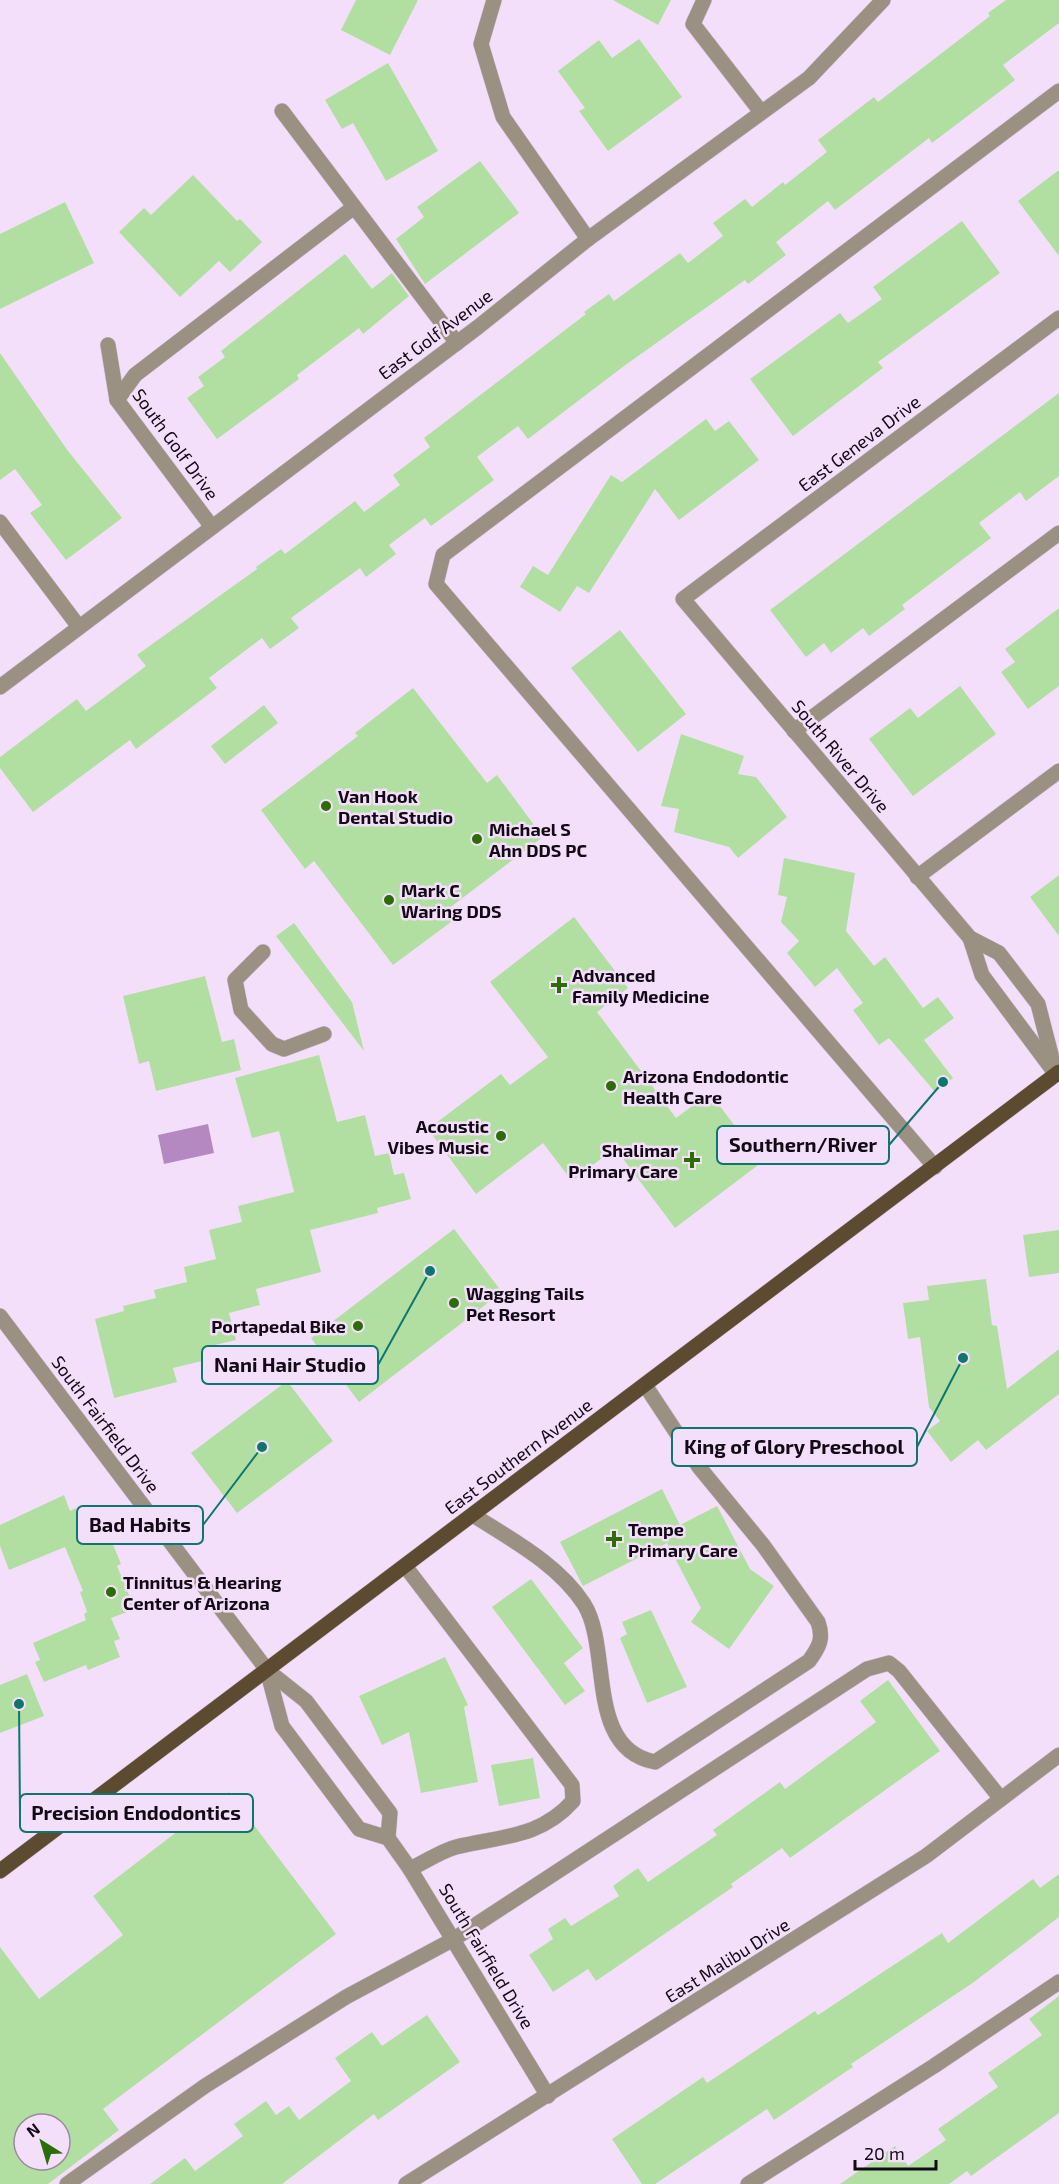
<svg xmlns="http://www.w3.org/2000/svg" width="1059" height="2184" font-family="'Exo 2',sans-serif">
	<rect width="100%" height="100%" fill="#f4dffb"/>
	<path fill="#b489c2" d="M 208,1124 L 214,1153 L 164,1164 L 158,1135 Z"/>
	<g fill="#b1dfa2" fill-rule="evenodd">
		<path d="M 356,0 L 418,0 L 390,55 L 341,30 Z"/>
		<path d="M 613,0 L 671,0 L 658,25 Z"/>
		<path d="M 1006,0 L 1059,0 L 1059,23 L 1003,65 L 1015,80 L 932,143 L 929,138 L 835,210 L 828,201 L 776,242 L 786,255 L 748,284 L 745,280 L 624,366 L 528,439 L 518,426 L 477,457 L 494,480 L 431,526 L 425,518 L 389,545 L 396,554 L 366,577 L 360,568 L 291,618 L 299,628 L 270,649 L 262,638 L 209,678 L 217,688 L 136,749 L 130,740 L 33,812 L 0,768 L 0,757 L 77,699 L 86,711 L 146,666 L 137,655 L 257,569 L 256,567 L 281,549 L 285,554 L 355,501 L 364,512 L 400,485 L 393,475 L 430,447 L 424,438 L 586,314 L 584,312 L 609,294 L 614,301 L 680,253 L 688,263 L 723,236 L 713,223 L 745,199 L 752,207 L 783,182 L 785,185 L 827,152 L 818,140 L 874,97 L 878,102 L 990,16 L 988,13 Z"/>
		<path d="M 639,39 L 682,97 L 608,151 L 579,111 L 585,108 L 558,71 L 599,40 L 612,58 Z"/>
		<path d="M 388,63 L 438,151 L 386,181 L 353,123 L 342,129 L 325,100 Z"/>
		<path d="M 480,161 L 519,213 L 425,284 L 396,239 L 424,217 L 417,207 Z"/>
		<path d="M 1059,170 L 1059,256 L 1018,201 Z"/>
		<path d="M 193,175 L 237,221 L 240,219 L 262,242 L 230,272 L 219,261 L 180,297 L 119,232 L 144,208 L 151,215 Z"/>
		<path d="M 65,202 L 94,263 L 0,309 L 0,234 Z"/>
		<path d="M 962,221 L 1000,273 L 878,362 L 883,368 L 793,436 L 750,379 L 840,313 L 848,323 L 882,299 L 873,287 Z"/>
		<path d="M 345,254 L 372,289 L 392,273 L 409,296 L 363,334 L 359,328 L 297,375 L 299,379 L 217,439 L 187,398 L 204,386 L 198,377 L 225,357 L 221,351 Z"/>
		<path d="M 0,353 L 68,451 L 122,518 L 66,560 L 30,513 L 42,505 L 15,469 L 0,480 Z"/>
		<path d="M 1059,393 L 1059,476 L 1026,501 L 1020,492 L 979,523 L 991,538 L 902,605 L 905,609 L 869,636 L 863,628 L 831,653 L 824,643 L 806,657 L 770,610 Z"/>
		<path d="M 706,419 L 715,431 L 729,421 L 759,460 L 679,520 L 655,489 L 589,593 L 577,586 L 560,612 L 520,587 L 533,566 L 548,575 L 611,475 L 622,482 Z"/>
		<path d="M 1059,608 L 1059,686 L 1028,709 L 1001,672 L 1015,662 L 1005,649 Z"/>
		<path d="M 620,630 L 686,714 L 638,752 L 571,668 Z"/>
		<path d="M 960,686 L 996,734 L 913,796 L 869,739 L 910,708 L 918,718 Z"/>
		<path d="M 413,688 L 487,783 L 497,775 L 543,837 L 444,912 L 451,922 L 393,965 L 314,861 L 305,869 L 261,810 L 358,736 L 355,733 Z"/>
		<path d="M 264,705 L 278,723 L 225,764 L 211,746 Z"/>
		<path d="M 681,734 L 744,756 L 738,774 L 756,777 L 787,817 L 738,858 L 729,847 L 674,832 L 679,809 L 661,806 Z"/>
		<path d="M 784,858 L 855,873 L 846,931 L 874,966 L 885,957 L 923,1008 L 938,997 L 954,1018 L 924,1040 L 953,1078 L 935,1092 L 889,1038 L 879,1045 L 853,1010 L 863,1003 L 837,968 L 815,987 L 787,953 L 799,941 L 781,922 L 787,897 L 778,895 Z"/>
		<path d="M 1059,875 L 1059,936 L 1030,897 Z"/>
		<path d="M 574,917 L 628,988 L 597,1012 L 676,1118 L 710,1093 L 762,1162 L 675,1228 L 615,1148 L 572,1181 L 543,1143 L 476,1194 L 428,1129 L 501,1074 L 510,1085 L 548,1057 L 490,982 Z"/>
		<path d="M 294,923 L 352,1002 L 364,1051 L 276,936 Z"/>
		<path d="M 205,976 L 222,1042 L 234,1039 L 241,1070 L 156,1091 L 149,1061 L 139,1064 L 123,996 Z"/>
		<path d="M 319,1055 L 337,1122 L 365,1115 L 375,1156 L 389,1153 L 394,1175 L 404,1173 L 411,1199 L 377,1208 L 378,1213 L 310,1230 L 321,1272 L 256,1289 L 260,1305 L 229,1313 L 236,1340 L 202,1348 L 206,1360 L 173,1368 L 177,1382 L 114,1398 L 95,1319 L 124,1311 L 123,1306 L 156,1298 L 154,1290 L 187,1282 L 184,1267 L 216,1259 L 209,1230 L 242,1222 L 238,1206 L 294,1192 L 279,1131 L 252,1138 L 235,1078 Z"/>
		<path d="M 454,1229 L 502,1292 L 359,1402 L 311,1338 Z"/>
		<path d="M 1059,1230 L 1059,1273 L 1029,1277 L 1023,1235 Z"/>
		<path d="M 986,1279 L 992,1325 L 997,1326 L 1007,1389 L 1059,1349 L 1059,1394 L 986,1450 L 978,1440 L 951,1462 L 927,1431 L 940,1421 L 929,1407 L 920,1337 L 908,1339 L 903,1303 L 929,1300 L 927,1286 Z"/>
		<path d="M 287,1381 L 333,1441 L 237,1513 L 191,1453 Z"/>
		<path d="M 662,1489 L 680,1525 L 717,1506 L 750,1569 L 774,1586 L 729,1649 L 691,1622 L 701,1608 L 667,1543 L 583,1586 L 560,1542 Z"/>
		<path d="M 64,1495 L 70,1511 L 76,1508 L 86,1534 L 91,1531 L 93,1536 L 107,1530 L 121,1564 L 117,1566 L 135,1609 L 111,1618 L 120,1639 L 114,1641 L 120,1657 L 88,1670 L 86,1665 L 44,1682 L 35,1662 L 40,1660 L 33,1643 L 86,1620 L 84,1614 L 87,1612 L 80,1592 L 83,1591 L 65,1547 L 9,1570 L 0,1546 L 0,1525 Z"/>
		<path d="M 531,1579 L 583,1648 L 564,1663 L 585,1691 L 565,1705 L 492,1607 Z"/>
		<path d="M 651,1610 L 687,1687 L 647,1703 L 620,1638 L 627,1634 L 622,1622 Z"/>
		<path d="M 445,1657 L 468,1705 L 464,1707 L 478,1782 L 421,1793 L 409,1732 L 382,1745 L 359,1696 Z"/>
		<path d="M 27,1674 L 44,1716 L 0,1733 L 0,1685 Z"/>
		<path d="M 888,1680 L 940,1751 L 790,1858 L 782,1848 L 731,1884 L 733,1887 L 596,1981 L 588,1969 L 553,1992 L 529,1955 L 553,1939 L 548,1929 L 565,1918 L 571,1926 L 619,1896 L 613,1886 L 638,1868 L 648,1882 L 717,1835 L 713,1830 L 780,1782 L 785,1789 L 876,1722 L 860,1701 Z"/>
		<path d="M 533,1758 L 540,1798 L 499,1806 L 491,1765 Z"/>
		<path d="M 229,1792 L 336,1934 L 103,2109 L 119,2130 L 48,2184 L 0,2184 L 0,1947 L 39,1999 L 123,1935 L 93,1896 ZM 24,2124 L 60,2124 L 60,2160 L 24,2160 Z"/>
		<path d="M 1059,1874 L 1059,1917 L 974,1982 L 851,2064 L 853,2067 L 774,2120 L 767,2109 L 655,2184 L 642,2184 L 612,2139 L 703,2077 L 707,2083 L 815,2011 L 818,2015 L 942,1933 L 948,1943 L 1033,1879 L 1040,1888 Z"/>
		<path d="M 1059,1996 L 1059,2113 L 971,2176 L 967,2171 L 949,2184 L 840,2184 L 895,2146 L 908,2166 L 946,2140 L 938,2129 L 998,2087 L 988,2073 L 1042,2035 L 1029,2019 Z"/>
		<path d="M 427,2015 L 460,2062 L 378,2120 L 374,2114 L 282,2184 L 150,2184 L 185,2158 L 195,2171 L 243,2136 L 234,2124 L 266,2101 L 276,2115 L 289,2106 L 299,2120 L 351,2081 L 335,2058 L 372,2032 L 382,2046 Z"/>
	</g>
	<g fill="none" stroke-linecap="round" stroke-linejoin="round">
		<defs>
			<g id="minor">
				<path d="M 494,0 L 481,44 L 503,117 L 588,239"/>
				<path d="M 704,0 L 693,24 L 761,112"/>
				<path d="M 282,111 L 457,343"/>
				<path d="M 108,345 L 117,400 L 212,527"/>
				<path d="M 117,400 L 135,375 L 354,207"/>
				<path d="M 0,522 L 79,627"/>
				<path d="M 0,687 L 478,327 L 588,239 L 809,78 L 883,0"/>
				<path d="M 794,731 L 1059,533"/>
				<path d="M 917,877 L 1059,771"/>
				<path d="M 970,938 L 982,975 L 1052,1069"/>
				<path d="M 263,952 L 235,980 L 241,1010 L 272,1044 L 284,1049 L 324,1034"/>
				<path d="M 1056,1074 L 1038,1004 L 999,953 L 970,938 L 683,599 L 1059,318"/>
				<path d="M 935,1167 L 436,584 L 443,555 L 1059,91"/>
				<path d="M 0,1316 L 267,1670 L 306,1701 L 390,1813 L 388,1838"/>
				<path d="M 473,1515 C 512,1540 558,1564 584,1604 C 612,1649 585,1749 655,1762 L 809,1661 C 819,1647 824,1639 818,1622 L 763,1545 L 699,1467 L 645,1385"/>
				<path d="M 405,1566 L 572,1785 L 573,1801 C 540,1838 501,1836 456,1847 C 441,1851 425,1862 410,1869"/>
				<path d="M 267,1670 L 282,1726 L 359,1829 L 388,1838 L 410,1869 L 548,2096"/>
				<path d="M 67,2184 L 205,2086 L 346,1997 L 454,1939 L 867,1669 L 889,1663 L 899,1671 L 1001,1799"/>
				<path d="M 406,2184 L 926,1856 L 1059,1755"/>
				<path d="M 748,2184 L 934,2066 L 1059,1982"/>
			</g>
			<path id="major" d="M 0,1871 L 1059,1072"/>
		</defs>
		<use href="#minor" stroke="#d0bdd6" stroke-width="16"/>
		<use href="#major" stroke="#d0bdd6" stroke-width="16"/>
		<use href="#minor" stroke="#9b9182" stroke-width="15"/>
		<use href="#major" stroke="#5c4b30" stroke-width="15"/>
	</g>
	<g fill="#2c6d04" stroke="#f4dffb" stroke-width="2">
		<circle cx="326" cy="806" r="6"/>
		<circle cx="477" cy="839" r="6"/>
		<circle cx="389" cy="900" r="6"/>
		<path d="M556 976h6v6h6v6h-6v6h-6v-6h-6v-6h6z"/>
		<circle cx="611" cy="1086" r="6"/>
		<circle cx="501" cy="1136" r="6"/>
		<path d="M689 1151h6v6h6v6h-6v6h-6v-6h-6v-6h6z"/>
		<circle cx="454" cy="1303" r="6"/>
		<circle cx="358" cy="1326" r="6"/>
		<path d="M611 1530h6v6h6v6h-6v6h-6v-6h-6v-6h6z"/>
		<circle cx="111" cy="1592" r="6"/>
	</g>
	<g text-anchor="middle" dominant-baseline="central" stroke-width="5" stroke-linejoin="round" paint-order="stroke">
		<g font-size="18" fill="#130a16" stroke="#f4dffb">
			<text transform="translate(435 334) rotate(-37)">East Golf Avenue</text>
			<text transform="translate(859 443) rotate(-37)">East Geneva Drive</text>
			<text transform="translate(176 444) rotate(54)">South Golf Drive</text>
			<text transform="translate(841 756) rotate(50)">South River Drive</text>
			<text transform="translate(106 1424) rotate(53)">South Fairfield Drive</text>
			<text transform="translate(518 1456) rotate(-37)">East Southern Avenue</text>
			<text transform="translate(487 1956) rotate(59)">South Fairfield Drive</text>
			<text transform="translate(727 1960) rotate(-32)">East Malibu Drive</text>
		</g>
		<g font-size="18" font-weight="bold" fill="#130a16" stroke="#f4dffb" text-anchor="start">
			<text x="338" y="796">Van Hook<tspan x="338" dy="21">Dental Studio</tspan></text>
			<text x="489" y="829">Michael S<tspan x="489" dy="21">Ahn DDS PC</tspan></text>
			<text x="401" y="890">Mark C<tspan x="401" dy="21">Waring DDS</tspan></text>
			<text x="572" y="975">Advanced<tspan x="572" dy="21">Family Medicine</tspan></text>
			<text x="623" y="1076">Arizona Endodontic<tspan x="623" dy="21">Health Care</tspan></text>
			<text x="489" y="1126" text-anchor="end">Acoustic<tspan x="489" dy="21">Vibes Music</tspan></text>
			<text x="678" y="1150" text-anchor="end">Shalimar<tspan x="678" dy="21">Primary Care</tspan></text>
			<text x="466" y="1293">Wagging Tails<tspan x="466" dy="21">Pet Resort</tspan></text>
			<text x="346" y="1326" text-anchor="end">Portapedal Bike</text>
			<text x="628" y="1529">Tempe<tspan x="628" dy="21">Primary Care</tspan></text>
			<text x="123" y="1582">Tinnitus &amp; Hearing<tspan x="123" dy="21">Center of Arizona</tspan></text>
		</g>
	</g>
	<path fill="none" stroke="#0f766e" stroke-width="2" d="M943 1082L889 1145M430 1271L378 1365M963 1358L917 1447M262 1447L203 1525M19 1704L20 1813"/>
	<g fill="#0f766e" stroke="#f4dffb" stroke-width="2">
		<circle cx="943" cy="1082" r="6"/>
		<circle cx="430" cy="1271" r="6"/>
		<circle cx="963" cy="1358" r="6"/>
		<circle cx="262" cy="1447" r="6"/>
		<circle cx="19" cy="1704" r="6"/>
	</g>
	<g fill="#f4dffb" stroke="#0f766e" stroke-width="2">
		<rect x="717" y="1126" width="172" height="38" rx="6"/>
		<rect x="202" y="1346" width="176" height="38" rx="6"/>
		<rect x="672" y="1428" width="245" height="38" rx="6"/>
		<rect x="77" y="1506" width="126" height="38" rx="6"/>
		<rect x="20" y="1794" width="233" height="38" rx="6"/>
	</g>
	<g font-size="20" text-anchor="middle" font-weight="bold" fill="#130a16">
		<text x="803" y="1152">Southern/River</text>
		<text x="290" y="1372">Nani Hair Studio</text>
		<text x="794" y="1454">King of Glory Preschool</text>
		<text x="140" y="1532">Bad Habits</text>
		<text x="136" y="1820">Precision Endodontics</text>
	</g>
	<g transform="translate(42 2142) rotate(323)"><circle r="28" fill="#f4dffb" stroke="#9a8a9f" stroke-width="1.5"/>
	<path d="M0-4.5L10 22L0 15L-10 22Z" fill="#2c6d04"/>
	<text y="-9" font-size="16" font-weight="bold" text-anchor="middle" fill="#130a16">N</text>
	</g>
	<path d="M855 2160v9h81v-9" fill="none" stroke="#130a16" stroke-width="3"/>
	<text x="864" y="2160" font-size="18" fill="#130a16" stroke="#f4dffb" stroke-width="4.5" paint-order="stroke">20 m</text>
</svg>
